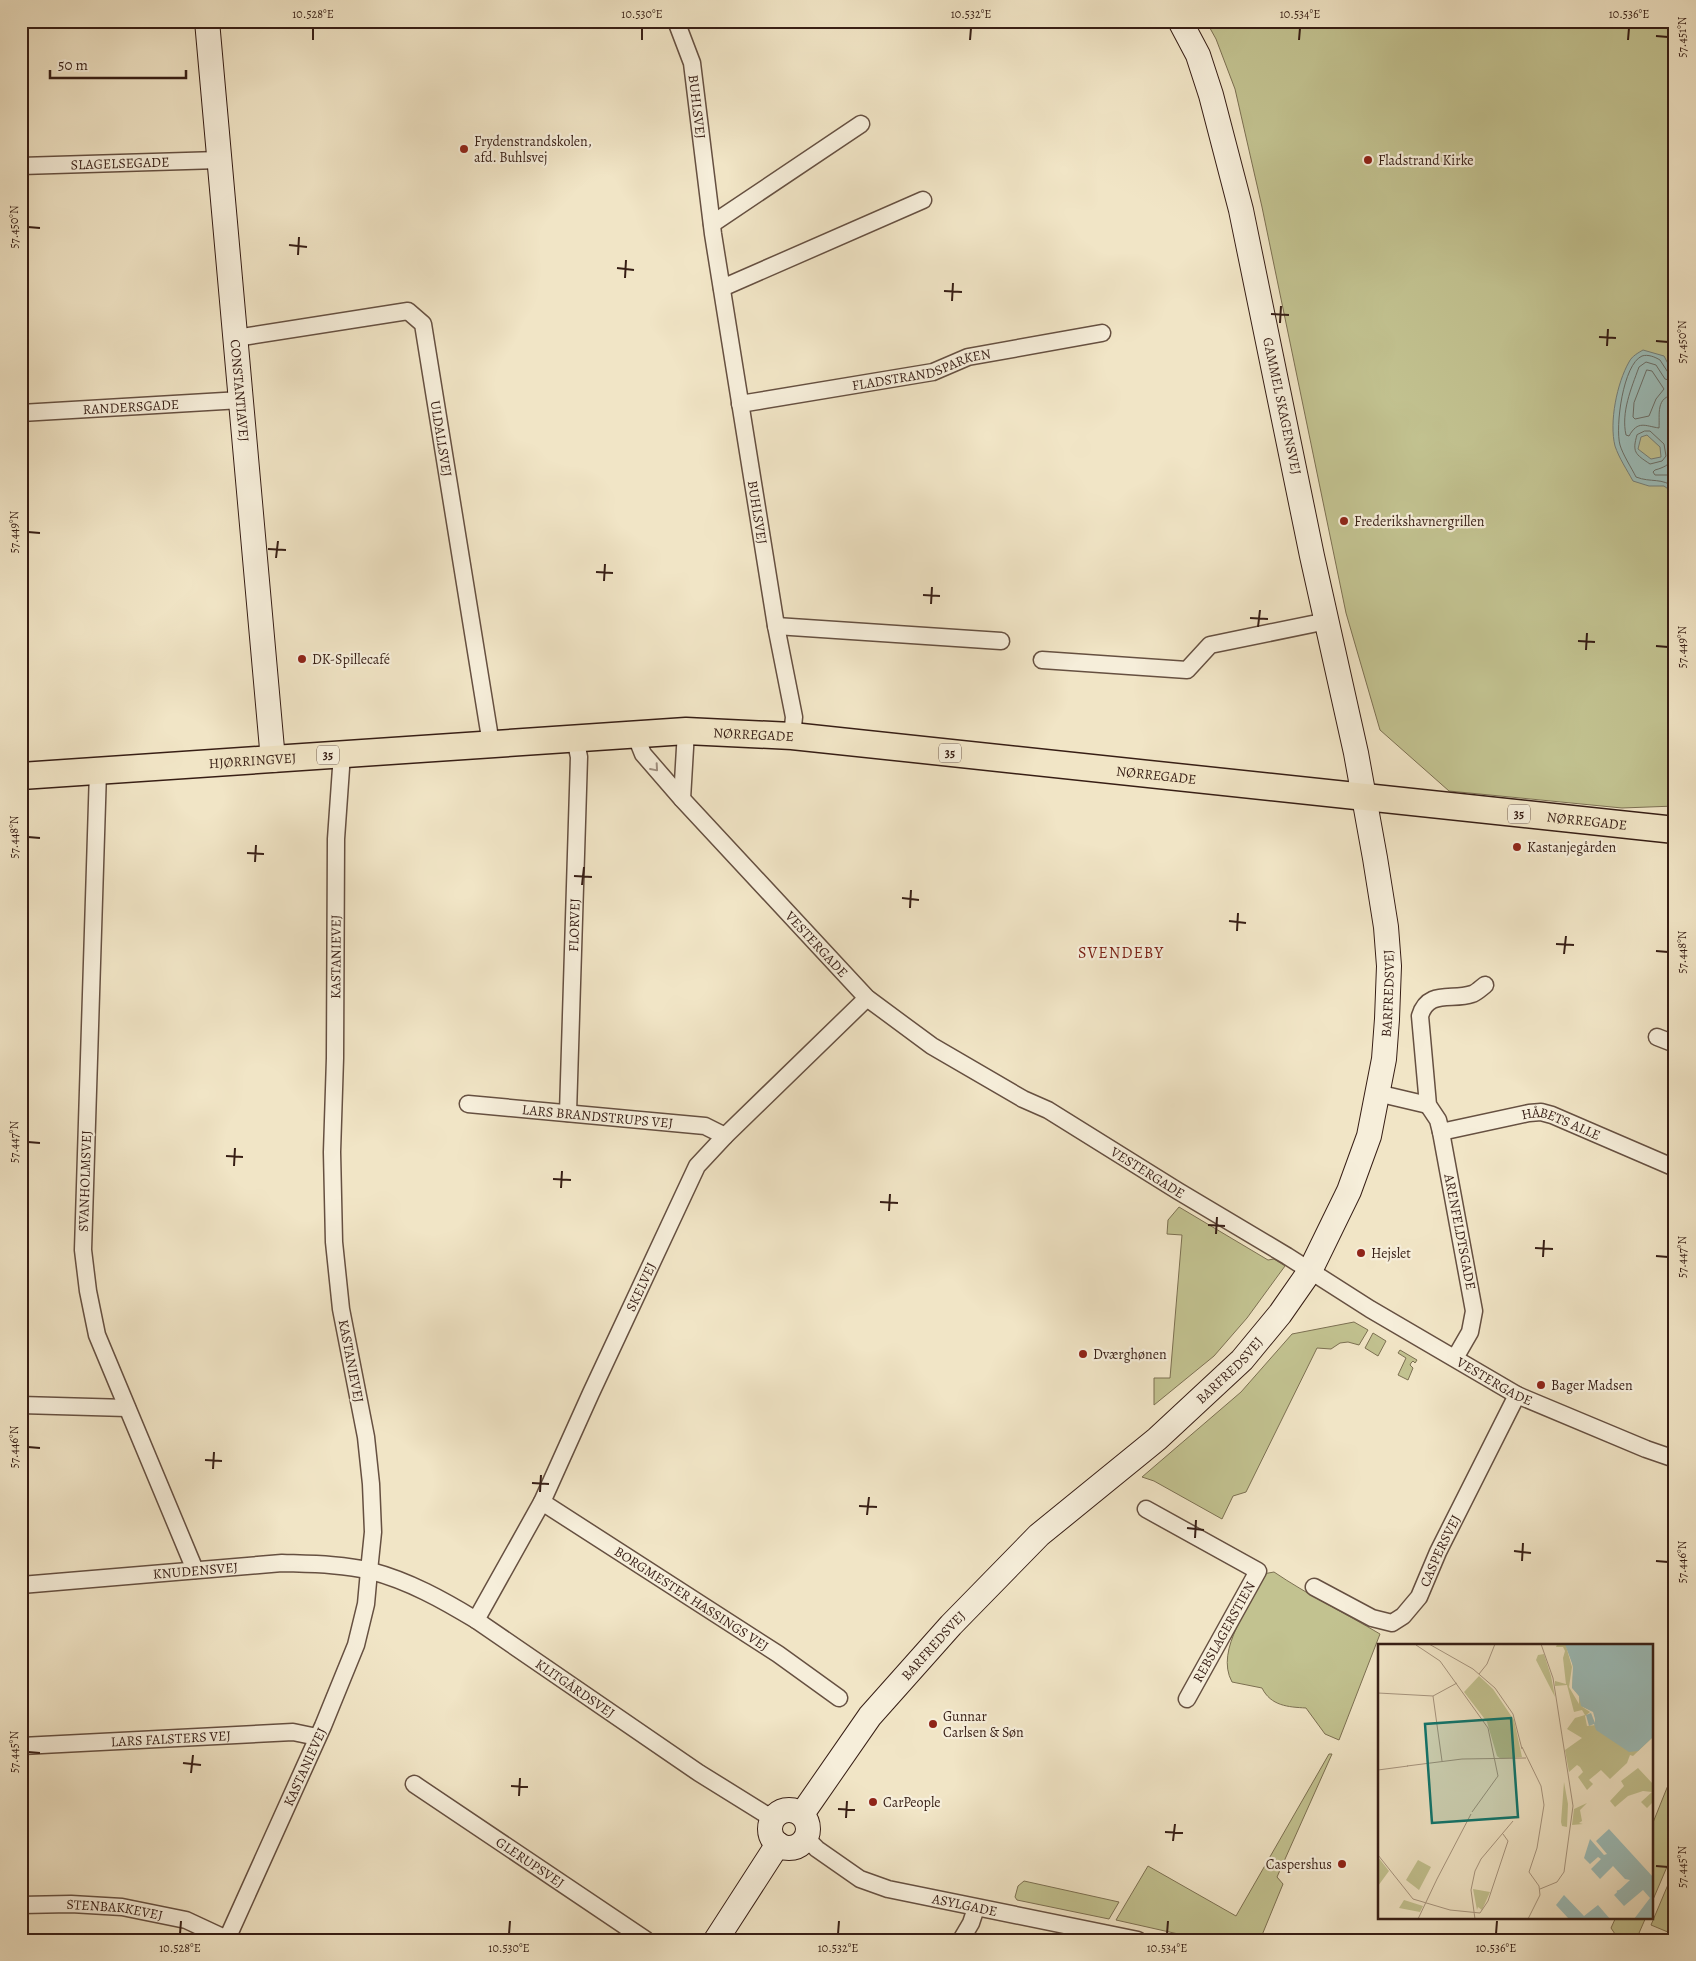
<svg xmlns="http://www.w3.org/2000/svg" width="1696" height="1961" font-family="Alegreya,serif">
	<rect width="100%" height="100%" fill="#f1e5c6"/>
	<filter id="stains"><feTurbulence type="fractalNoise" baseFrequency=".004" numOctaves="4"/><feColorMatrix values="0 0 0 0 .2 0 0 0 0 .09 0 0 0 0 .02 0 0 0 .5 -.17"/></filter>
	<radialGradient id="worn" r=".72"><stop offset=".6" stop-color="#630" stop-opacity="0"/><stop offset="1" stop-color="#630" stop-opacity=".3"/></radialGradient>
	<g fill="#c2c290" stroke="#7c7052">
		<path d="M 1206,21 L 1675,21 L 1675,806 L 1622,808 L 1449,791 L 1380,730 L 1346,613 L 1262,207 L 1235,89 L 1216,39 Z"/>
		<path d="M 1179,1207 L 1268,1260 L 1274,1259 L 1285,1266 L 1247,1318 L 1214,1356 L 1154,1405 L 1154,1378 L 1170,1378 L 1182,1235 L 1167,1234 L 1168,1220 Z"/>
		<path d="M 1354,1322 L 1368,1330 L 1359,1345 L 1348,1342 L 1340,1343 L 1331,1349 L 1317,1348 L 1246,1492 L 1233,1496 L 1222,1519 L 1154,1481 L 1142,1477 L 1241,1392 L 1292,1334 Z"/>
		<path d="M 1373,1333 L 1386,1341 L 1378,1356 L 1365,1348 Z"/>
		<path d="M 1400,1350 L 1417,1360 L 1415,1363 L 1413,1361 L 1411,1363 L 1410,1365 L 1413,1368 L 1408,1380 L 1398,1375 L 1406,1358 L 1398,1353 Z"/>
		<path d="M 1274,1572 C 1308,1595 1345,1613 1380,1634 L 1339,1740 L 1325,1734 L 1306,1708 C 1288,1707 1271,1706 1262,1688 L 1232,1682 C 1214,1649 1252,1606 1263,1574 Z"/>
		<path d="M 1329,1754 L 1332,1754 L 1277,1877 L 1283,1884 L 1260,1940 L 1205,1940 L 1116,1920 L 1148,1866 L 1236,1916 Z"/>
		<path d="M 1675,1768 L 1675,1848 L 1652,1902 L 1652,1825 Z"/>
		<path d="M 1675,1868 L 1675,1935 L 1651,1925 Z"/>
		<path d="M 1024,1881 L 1119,1902 L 1109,1919 L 1017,1900 L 1015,1897 L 1018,1886 Z"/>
		<path d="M 1616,1917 L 1646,1917 L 1636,1940 L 1619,1940 L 1611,1928 Z"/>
	</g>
	<path fill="#9cbebb" stroke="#747e79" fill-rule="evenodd" d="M 1643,350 L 1664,356 L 1675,377 L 1673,386 L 1674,403 L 1669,415 L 1671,427 L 1675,429 L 1675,494 L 1664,486 L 1649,486 L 1633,481 C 1627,470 1619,458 1615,446 C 1609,422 1617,383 1629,362 C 1632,356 1638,353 1643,350 ZM 1647,435 L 1660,447 L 1661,457 L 1651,459 L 1638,449 L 1641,437 Z"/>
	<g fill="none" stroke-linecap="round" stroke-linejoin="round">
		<g stroke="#6a6e68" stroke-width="1">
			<path d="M 1647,370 L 1652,371 L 1664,389 L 1656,399 L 1649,416 L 1635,419 L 1633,417 L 1634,403 Z"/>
			<path d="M 1675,375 L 1669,374 L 1660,360 C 1655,357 1648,354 1642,356 C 1623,364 1615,427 1620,445 C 1623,455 1631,467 1636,477 C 1651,483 1662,477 1675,488"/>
			<path d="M 1675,382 L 1665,379 L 1656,365 L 1646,362 L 1639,367 C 1631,389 1621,412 1626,435 L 1629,436 C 1638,420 1645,426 1659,428 C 1660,415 1655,396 1675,395"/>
			<path d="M 1645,431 L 1650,431 L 1664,444 L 1666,456 L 1662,461 L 1650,464 C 1635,454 1632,452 1637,435 Z"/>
			<path d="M 1675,439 L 1670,441 C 1674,459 1673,465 1655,470 L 1653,472 L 1655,475 L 1667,475 L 1675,480"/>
		</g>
		<defs>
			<g id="street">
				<path id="s1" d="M 676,21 L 692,63 L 713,234 L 776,626 L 794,717 L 792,736"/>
				<path id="s2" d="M 21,166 L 219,160"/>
				<path d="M 712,224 L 861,124"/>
				<path d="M 722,288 L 923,200"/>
				<path id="s3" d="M 236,338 L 408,311 L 423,324 L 491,744"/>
				<path id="s4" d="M 740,404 L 933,372 L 968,357 L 1102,333"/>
				<path id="s5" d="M 21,413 L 241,400"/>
				<path d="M 776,626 L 1001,641"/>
				<path d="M 1042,660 L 1187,670 L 1210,645 L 1327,621"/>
				<path id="s6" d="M 635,734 L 643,754 L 682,799 L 867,998 L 932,1046 L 1023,1099 L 1048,1110 L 1178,1191 L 1287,1256 L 1370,1309 L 1517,1395 L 1646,1449 L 1675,1459"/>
				<path d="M 98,771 L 83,1250 L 88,1291 L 97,1335 L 195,1570"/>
				<path d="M 682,799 L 686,731"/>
				<path d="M 1657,1037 L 1675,1044"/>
				<path d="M 1377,1093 L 1428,1105"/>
				<path id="s7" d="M 468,1104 L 705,1126 L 725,1136"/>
				<path id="s8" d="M 568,1113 L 579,757 L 575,738"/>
				<path id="s9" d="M 1441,1132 L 1529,1113 L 1541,1112 L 1552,1115 L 1675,1168"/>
				<path d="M 1455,1358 L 1470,1332 L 1474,1311 L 1441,1132 L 1438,1120 L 1428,1105 L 1420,1016 C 1428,989 1452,1001 1472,994 C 1476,993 1481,988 1485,985"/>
				<path d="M 21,1405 L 127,1408"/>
				<path id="s10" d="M 542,1502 L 778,1654 L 839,1698"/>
				<path d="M 1146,1509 L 1258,1571 L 1187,1699"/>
				<path id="s11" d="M 21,1585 L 282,1563 C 311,1564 342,1564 371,1571 C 409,1581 443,1600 476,1620 L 699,1773 L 773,1819"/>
				<path id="s12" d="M 1314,1587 L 1372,1618 L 1392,1623 L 1403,1616 L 1419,1597 L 1438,1552 L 1517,1395"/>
				<path id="s13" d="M 476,1620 L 542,1502 L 591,1393 L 697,1166 L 725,1136 L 867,998"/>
				<path id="s14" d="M 22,1746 L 293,1732 L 317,1737"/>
				<path id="s15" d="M 414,1784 L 646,1940"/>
				<path id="s16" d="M 806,1838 L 817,1849 L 860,1879 L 888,1889 L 1138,1940"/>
				<path id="s17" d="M 21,1905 L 71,1904 L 122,1907 L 186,1920 L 229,1940"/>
				<path id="s18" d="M 227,1939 L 323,1726 L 356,1645 L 366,1604 L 369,1571 L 373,1532 L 371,1484 L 366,1437 L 341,1309 L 334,1242 L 332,1152 L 335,1058 L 336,839 L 342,754"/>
				<path d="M 961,1940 L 971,1923 L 976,1908"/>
			</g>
			<g id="secondary">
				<path id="s19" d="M 207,21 L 273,760"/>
				<circle cx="789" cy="1829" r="19"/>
				<path id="s20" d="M 802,1814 L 870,1716 L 951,1625 L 1039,1535 L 1157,1439 L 1242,1360 L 1280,1314 L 1310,1271 L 1349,1191 L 1369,1136 L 1384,1059 L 1387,1019 L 1389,966 L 1386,927 L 1375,858 L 1356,753 L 1312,556 L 1241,210 L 1211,95 L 1198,55 L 1180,21"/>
				<path d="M 716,1940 L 778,1844"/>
			</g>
			<g id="primary">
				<path id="s21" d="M 21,776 L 686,731 L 792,736 L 1675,830"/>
			</g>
		</defs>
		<use href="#street" stroke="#665041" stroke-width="19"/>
		<use href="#secondary" stroke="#371e15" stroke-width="26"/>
		<use href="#primary" stroke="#371e15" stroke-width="29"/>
		<use href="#street" stroke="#f6eeda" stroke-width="16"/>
		<use href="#secondary" stroke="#f6eeda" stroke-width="24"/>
		<use href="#primary" stroke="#f1e5c6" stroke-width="26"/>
	</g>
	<defs><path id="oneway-chevron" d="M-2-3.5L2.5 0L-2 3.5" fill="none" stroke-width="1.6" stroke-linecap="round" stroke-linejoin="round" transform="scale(1.25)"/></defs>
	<use stroke="#a09081" href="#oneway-chevron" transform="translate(655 768) rotate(49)"/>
	<path fill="none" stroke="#371e15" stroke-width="2" d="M 1656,36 L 1668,37M 313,40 L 313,28M 642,40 L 642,28M 970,40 L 971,28M 1299,40 L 1300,28M 1628,40 L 1629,28M 28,227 L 40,228M 289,245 L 307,247M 298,255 L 299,237M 617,268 L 634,270M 625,278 L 626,260M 944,291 L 962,292M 952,301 L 953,283M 1271,314 L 1289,315M 1280,323 L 1281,306M 1599,337 L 1616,338M 1656,341 L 1668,342M 1607,346 L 1608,329M 28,532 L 40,533M 268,549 L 286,550M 276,558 L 278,541M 596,572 L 613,573M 604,581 L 605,564M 923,595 L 940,596M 931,604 L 932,587M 1250,618 L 1268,619M 1258,627 L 1260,610M 1578,641 L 1595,642M 1656,646 L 1668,647M 1586,650 L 1587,633M 28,837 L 40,838M 247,853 L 264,854M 255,862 L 256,845M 574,876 L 592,877M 582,885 L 584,867M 902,898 L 919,900M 910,908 L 911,890M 1229,921 L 1246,923M 1237,931 L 1238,913M 1556,944 L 1574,945M 1656,951 L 1668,952M 1564,954 L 1566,936M 28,1142 L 40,1143M 226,1156 L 243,1157M 234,1166 L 235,1148M 553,1179 L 571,1180M 561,1188 L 562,1171M 880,1202 L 898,1203M 889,1211 L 890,1194M 1208,1225 L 1225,1226M 1216,1234 L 1217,1217M 1535,1248 L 1553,1249M 1656,1256 L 1668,1257M 1543,1257 L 1544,1240M 28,1447 L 40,1448M 205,1460 L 222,1461M 213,1469 L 214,1452M 532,1483 L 549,1484M 540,1492 L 541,1475M 859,1506 L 877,1507M 867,1515 L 869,1497M 1187,1528 L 1204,1530M 1195,1538 L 1196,1520M 1514,1551 L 1531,1553M 1522,1561 L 1523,1543M 1656,1561 L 1668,1562M 28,1752 L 40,1753M 183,1763 L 201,1765M 191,1773 L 193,1755M 511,1786 L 528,1787M 519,1796 L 520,1778M 838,1809 L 855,1810M 846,1818 L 847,1801M 1165,1832 L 1183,1833M 1173,1841 L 1175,1824M 1656,1866 L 1668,1867M 180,1934 L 181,1921M 509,1934 L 510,1921M 838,1934 L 839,1921M 1167,1934 L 1168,1921M 1496,1934 L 1497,1921"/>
	<g fill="#8f2418" stroke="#f6eeda" stroke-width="2">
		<circle cx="464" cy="149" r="5"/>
		<circle cx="1368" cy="160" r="5"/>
		<circle cx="1344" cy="521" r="5"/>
		<circle cx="302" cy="659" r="5"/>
		<circle cx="1517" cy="847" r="5"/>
		<circle cx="1361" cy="1253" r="5"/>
		<circle cx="1083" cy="1354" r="5"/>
		<circle cx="1541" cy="1385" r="5"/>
		<circle cx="933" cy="1724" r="5"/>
		<circle cx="873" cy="1802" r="5"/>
		<circle cx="1342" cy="1864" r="5"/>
	</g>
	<g text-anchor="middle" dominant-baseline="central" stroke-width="4.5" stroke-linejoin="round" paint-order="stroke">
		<g fill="#f6eeda" stroke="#705c50" stroke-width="1">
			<rect x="939" y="743.5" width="22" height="19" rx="4"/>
			<rect x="317" y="745.5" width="22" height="19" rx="4"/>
			<rect x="1508" y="804.5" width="22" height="19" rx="4"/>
		</g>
		<g font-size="12" font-weight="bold" fill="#371e15">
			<text x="950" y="753">35</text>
			<text x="328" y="755">35</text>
			<text x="1519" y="814">35</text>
		</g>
		<g font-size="14" fill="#371e15" stroke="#f6eeda">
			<text stroke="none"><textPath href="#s1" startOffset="89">BUHLSVEJ</textPath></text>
			<text stroke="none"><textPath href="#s2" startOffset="99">SLAGELSEGADE</textPath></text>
			<text stroke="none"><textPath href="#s4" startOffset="185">FLADSTRANDSPARKEN</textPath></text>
			<text stroke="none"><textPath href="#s19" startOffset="371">CONSTANTIAVEJ</textPath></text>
			<text transform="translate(1282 406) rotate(78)">GAMMEL SKAGENSVEJ</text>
			<text stroke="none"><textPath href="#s5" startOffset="110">RANDERSGADE</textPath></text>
			<text stroke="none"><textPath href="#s3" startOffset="310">ULDALLSVEJ</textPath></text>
			<text stroke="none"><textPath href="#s1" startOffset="499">BUHLSVEJ</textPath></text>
			<text stroke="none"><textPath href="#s21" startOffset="734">NØRREGADE</textPath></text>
			<text stroke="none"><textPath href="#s21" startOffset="232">HJØRRINGVEJ</textPath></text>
			<text stroke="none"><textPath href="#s21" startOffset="1139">NØRREGADE</textPath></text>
			<text stroke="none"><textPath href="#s21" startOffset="1572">NØRREGADE</textPath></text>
			<text stroke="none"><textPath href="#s8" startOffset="188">FLORVEJ</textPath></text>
			<text stroke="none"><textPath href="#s6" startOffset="279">VESTERGADE</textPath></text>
			<text stroke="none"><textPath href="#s18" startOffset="1014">KASTANIEVEJ</textPath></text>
			<text stroke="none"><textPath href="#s20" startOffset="1039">BARFREDSVEJ</textPath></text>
			<text stroke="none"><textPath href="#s7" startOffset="130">LARS BRANDSTRUPS VEJ</textPath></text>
			<text stroke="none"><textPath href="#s9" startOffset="124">HÅBETS ALLE</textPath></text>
			<text stroke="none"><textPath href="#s6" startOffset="684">VESTERGADE</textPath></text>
			<text transform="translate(85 1181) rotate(-88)">SVANHOLMSVEJ</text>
			<text transform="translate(1460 1232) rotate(79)">ARENFELDTSGADE</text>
			<text stroke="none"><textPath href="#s13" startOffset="372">SKELVEJ</textPath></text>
			<text transform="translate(351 1361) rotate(79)">KASTANIEVEJ</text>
			<text stroke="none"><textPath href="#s20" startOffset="619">BARFREDSVEJ</textPath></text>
			<text stroke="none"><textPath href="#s6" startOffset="1089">VESTERGADE</textPath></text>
			<text stroke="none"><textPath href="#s12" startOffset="175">CASPERSVEJ</textPath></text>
			<text stroke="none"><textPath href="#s11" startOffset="175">KNUDENSVEJ</textPath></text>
			<text stroke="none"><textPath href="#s10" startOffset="178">BORGMESTER HASSINGS VEJ</textPath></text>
			<text transform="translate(1224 1632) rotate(-61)">REBSLAGERSTIEN</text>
			<text stroke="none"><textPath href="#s20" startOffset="214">BARFREDSVEJ</textPath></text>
			<text stroke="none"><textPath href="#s11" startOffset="588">KLITGÅRDSVEJ</textPath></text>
			<text stroke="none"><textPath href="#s14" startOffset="149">LARS FALSTERS VEJ</textPath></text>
			<text stroke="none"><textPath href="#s18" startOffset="189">KASTANIEVEJ</textPath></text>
			<text stroke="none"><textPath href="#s15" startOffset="140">GLERUPSVEJ</textPath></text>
			<text stroke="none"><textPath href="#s16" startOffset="176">ASYLGADE</textPath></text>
			<text stroke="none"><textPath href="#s17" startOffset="94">STENBAKKEVEJ</textPath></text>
		</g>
		<g font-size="14" fill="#371e15" stroke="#f6eeda" text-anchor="start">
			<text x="474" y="141">Frydenstrandskolen,<tspan x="474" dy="16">afd. Buhlsvej</tspan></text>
			<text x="1378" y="160">Fladstrand Kirke</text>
			<text x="1354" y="521">Frederikshavnergrillen</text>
			<text x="312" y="659">DK-Spillecafé</text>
			<text x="1527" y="847">Kastanjegården</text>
			<text x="1371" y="1253">Hejslet</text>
			<text x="1093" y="1354">Dværghønen</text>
			<text x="1551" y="1385">Bager Madsen</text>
			<text x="943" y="1716">Gunnar<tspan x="943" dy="16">Carlsen &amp; Søn</tspan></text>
			<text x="883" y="1802">CarPeople</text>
			<text x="1332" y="1864" text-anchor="end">Caspershus</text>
		</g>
		<g font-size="16" letter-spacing="1" fill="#7a1f14" stroke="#f6eeda">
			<text x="1121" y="953">SVENDEBY</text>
		</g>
	</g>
	<g transform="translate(1378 1644)">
		<rect width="275" height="275" fill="#f1e5c6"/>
		<path d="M 179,0 L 208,0 L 195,24 L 194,18 L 188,2 L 194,23 L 191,43 L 201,60 L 201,52 L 194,43 L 195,28 L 275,93 L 255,112 L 252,111 L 249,119 L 232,135 L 223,126 L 211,136 L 215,140 L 209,146 L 200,133 L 205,128 L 202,123 L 199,121 L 191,128 L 187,106 L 204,94 L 189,85 L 197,74 L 207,71 L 204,66 L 196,68 L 189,41 L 177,42 L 177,37 L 188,40 L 185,14 L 187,7 L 185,3 L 178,3 ZM 203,62 L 214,67 L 213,64 L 216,65 L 218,81 L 209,82 L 207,72 L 212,68 ZM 166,10 L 173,32 L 177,53 L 158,16 L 160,11 ZM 101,32 L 115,45 L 136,76 L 144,113 L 123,115 L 119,112 L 109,78 L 86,48 ZM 260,124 L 275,140 L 275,158 L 269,164 L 263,158 L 274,148 L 265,147 L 250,152 L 237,163 L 232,157 L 246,142 L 243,137 ZM 186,138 L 190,160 L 189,183 L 184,182 L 183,178 ZM 209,159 L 202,166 L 204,177 L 201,179 L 205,180 L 194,181 L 196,165 ZM 0,213 L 11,227 L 0,242 ZM 40,216 L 53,223 L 41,246 L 28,236 ZM 95,245 L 112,248 L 104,266 L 100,263 L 99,266 ZM 26,256 L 45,262 L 42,268 L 21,264 Z" fill="#c2c290" fill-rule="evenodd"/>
		<path d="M 187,0 L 275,0 L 275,93 L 260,107 L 251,108 L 218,86 L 216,80 L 211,82 L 208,71 L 213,69 L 217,79 L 217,75 L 215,68 L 203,62 L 201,52 L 194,44 L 195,22 ZM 231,185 L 275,233 L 275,275 L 256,275 L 272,254 L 265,246 L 246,262 L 236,251 L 252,236 L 247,235 L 235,222 L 222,235 L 213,225 L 223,215 L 220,213 L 212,220 L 206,214 L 212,195 L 226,211 L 229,210 L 218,197 ZM 186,251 L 206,272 L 220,261 L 232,275 L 191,275 L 178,261 Z" fill="#9cbebb"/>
		<path fill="none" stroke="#9cbebb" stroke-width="2.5" d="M 239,248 L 263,240 L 271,241 L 275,245"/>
		<path fill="none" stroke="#a7957f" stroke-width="1" d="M 21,0 L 41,0M 51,0 L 95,25 L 117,44 L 135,70 L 144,105M 38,1 L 62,17 L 110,84 L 120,132 L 94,168M 101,30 L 109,20 L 117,0M 0,49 L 55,52 L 79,39M 55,52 L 64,117M 144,103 L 163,142 L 166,161 L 159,204 L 151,228 L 161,242 L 162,251 L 150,275M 29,122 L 84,115 L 148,114M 0,126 L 30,122M 0,211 L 35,255 L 72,266 L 102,269 L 110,257 L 130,197 L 125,190M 59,235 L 93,170M 162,245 L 179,238 L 186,228 L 195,162 L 175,34 L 163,0M 40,275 L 59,235M 97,275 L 93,246 L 97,227 L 103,215 L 135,177"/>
		<path fill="#0f766e" fill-opacity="0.15" stroke="#0f766e" stroke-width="2.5" d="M 133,74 L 140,173 L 54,179 L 47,80 Z"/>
		<rect width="275" height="275" fill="none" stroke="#371e15" stroke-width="2.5"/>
	</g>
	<rect width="1696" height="1961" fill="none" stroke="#f1e5c6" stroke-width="55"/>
	<path d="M50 70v8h136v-8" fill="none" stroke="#371e15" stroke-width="2.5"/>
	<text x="58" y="70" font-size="15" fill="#371e15" stroke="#f6eeda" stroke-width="4" paint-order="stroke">50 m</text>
	<rect x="28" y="28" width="1640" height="1906" fill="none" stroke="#371e15" stroke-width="2"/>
	<g font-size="12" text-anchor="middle" fill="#371e15">
		<text x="313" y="18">10.528°E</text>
		<text x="642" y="18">10.530°E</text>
		<text x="971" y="18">10.532°E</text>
		<text x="1300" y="18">10.534°E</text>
		<text x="1629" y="18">10.536°E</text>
		<text transform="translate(1682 37) rotate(-90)" y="4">57.451°N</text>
		<text transform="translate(14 227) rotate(-90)" y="4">57.450°N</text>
		<text transform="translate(1682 342) rotate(-90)" y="4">57.450°N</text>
		<text transform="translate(14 532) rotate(-90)" y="4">57.449°N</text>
		<text transform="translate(1682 647) rotate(-90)" y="4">57.449°N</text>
		<text transform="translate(14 837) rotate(-90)" y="4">57.448°N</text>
		<text transform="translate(1682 952) rotate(-90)" y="4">57.448°N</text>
		<text transform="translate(14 1142) rotate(-90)" y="4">57.447°N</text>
		<text transform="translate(1682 1257) rotate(-90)" y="4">57.447°N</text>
		<text transform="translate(14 1447) rotate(-90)" y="4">57.446°N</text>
		<text transform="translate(1682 1562) rotate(-90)" y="4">57.446°N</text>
		<text transform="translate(14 1752) rotate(-90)" y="4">57.445°N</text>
		<text transform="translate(1682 1867) rotate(-90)" y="4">57.445°N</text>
		<text x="180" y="1952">10.528°E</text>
		<text x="509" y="1952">10.530°E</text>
		<text x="838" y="1952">10.532°E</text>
		<text x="1167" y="1952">10.534°E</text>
		<text x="1496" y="1952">10.536°E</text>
	</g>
	<rect width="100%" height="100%" filter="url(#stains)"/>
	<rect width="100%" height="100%" fill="url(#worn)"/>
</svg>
